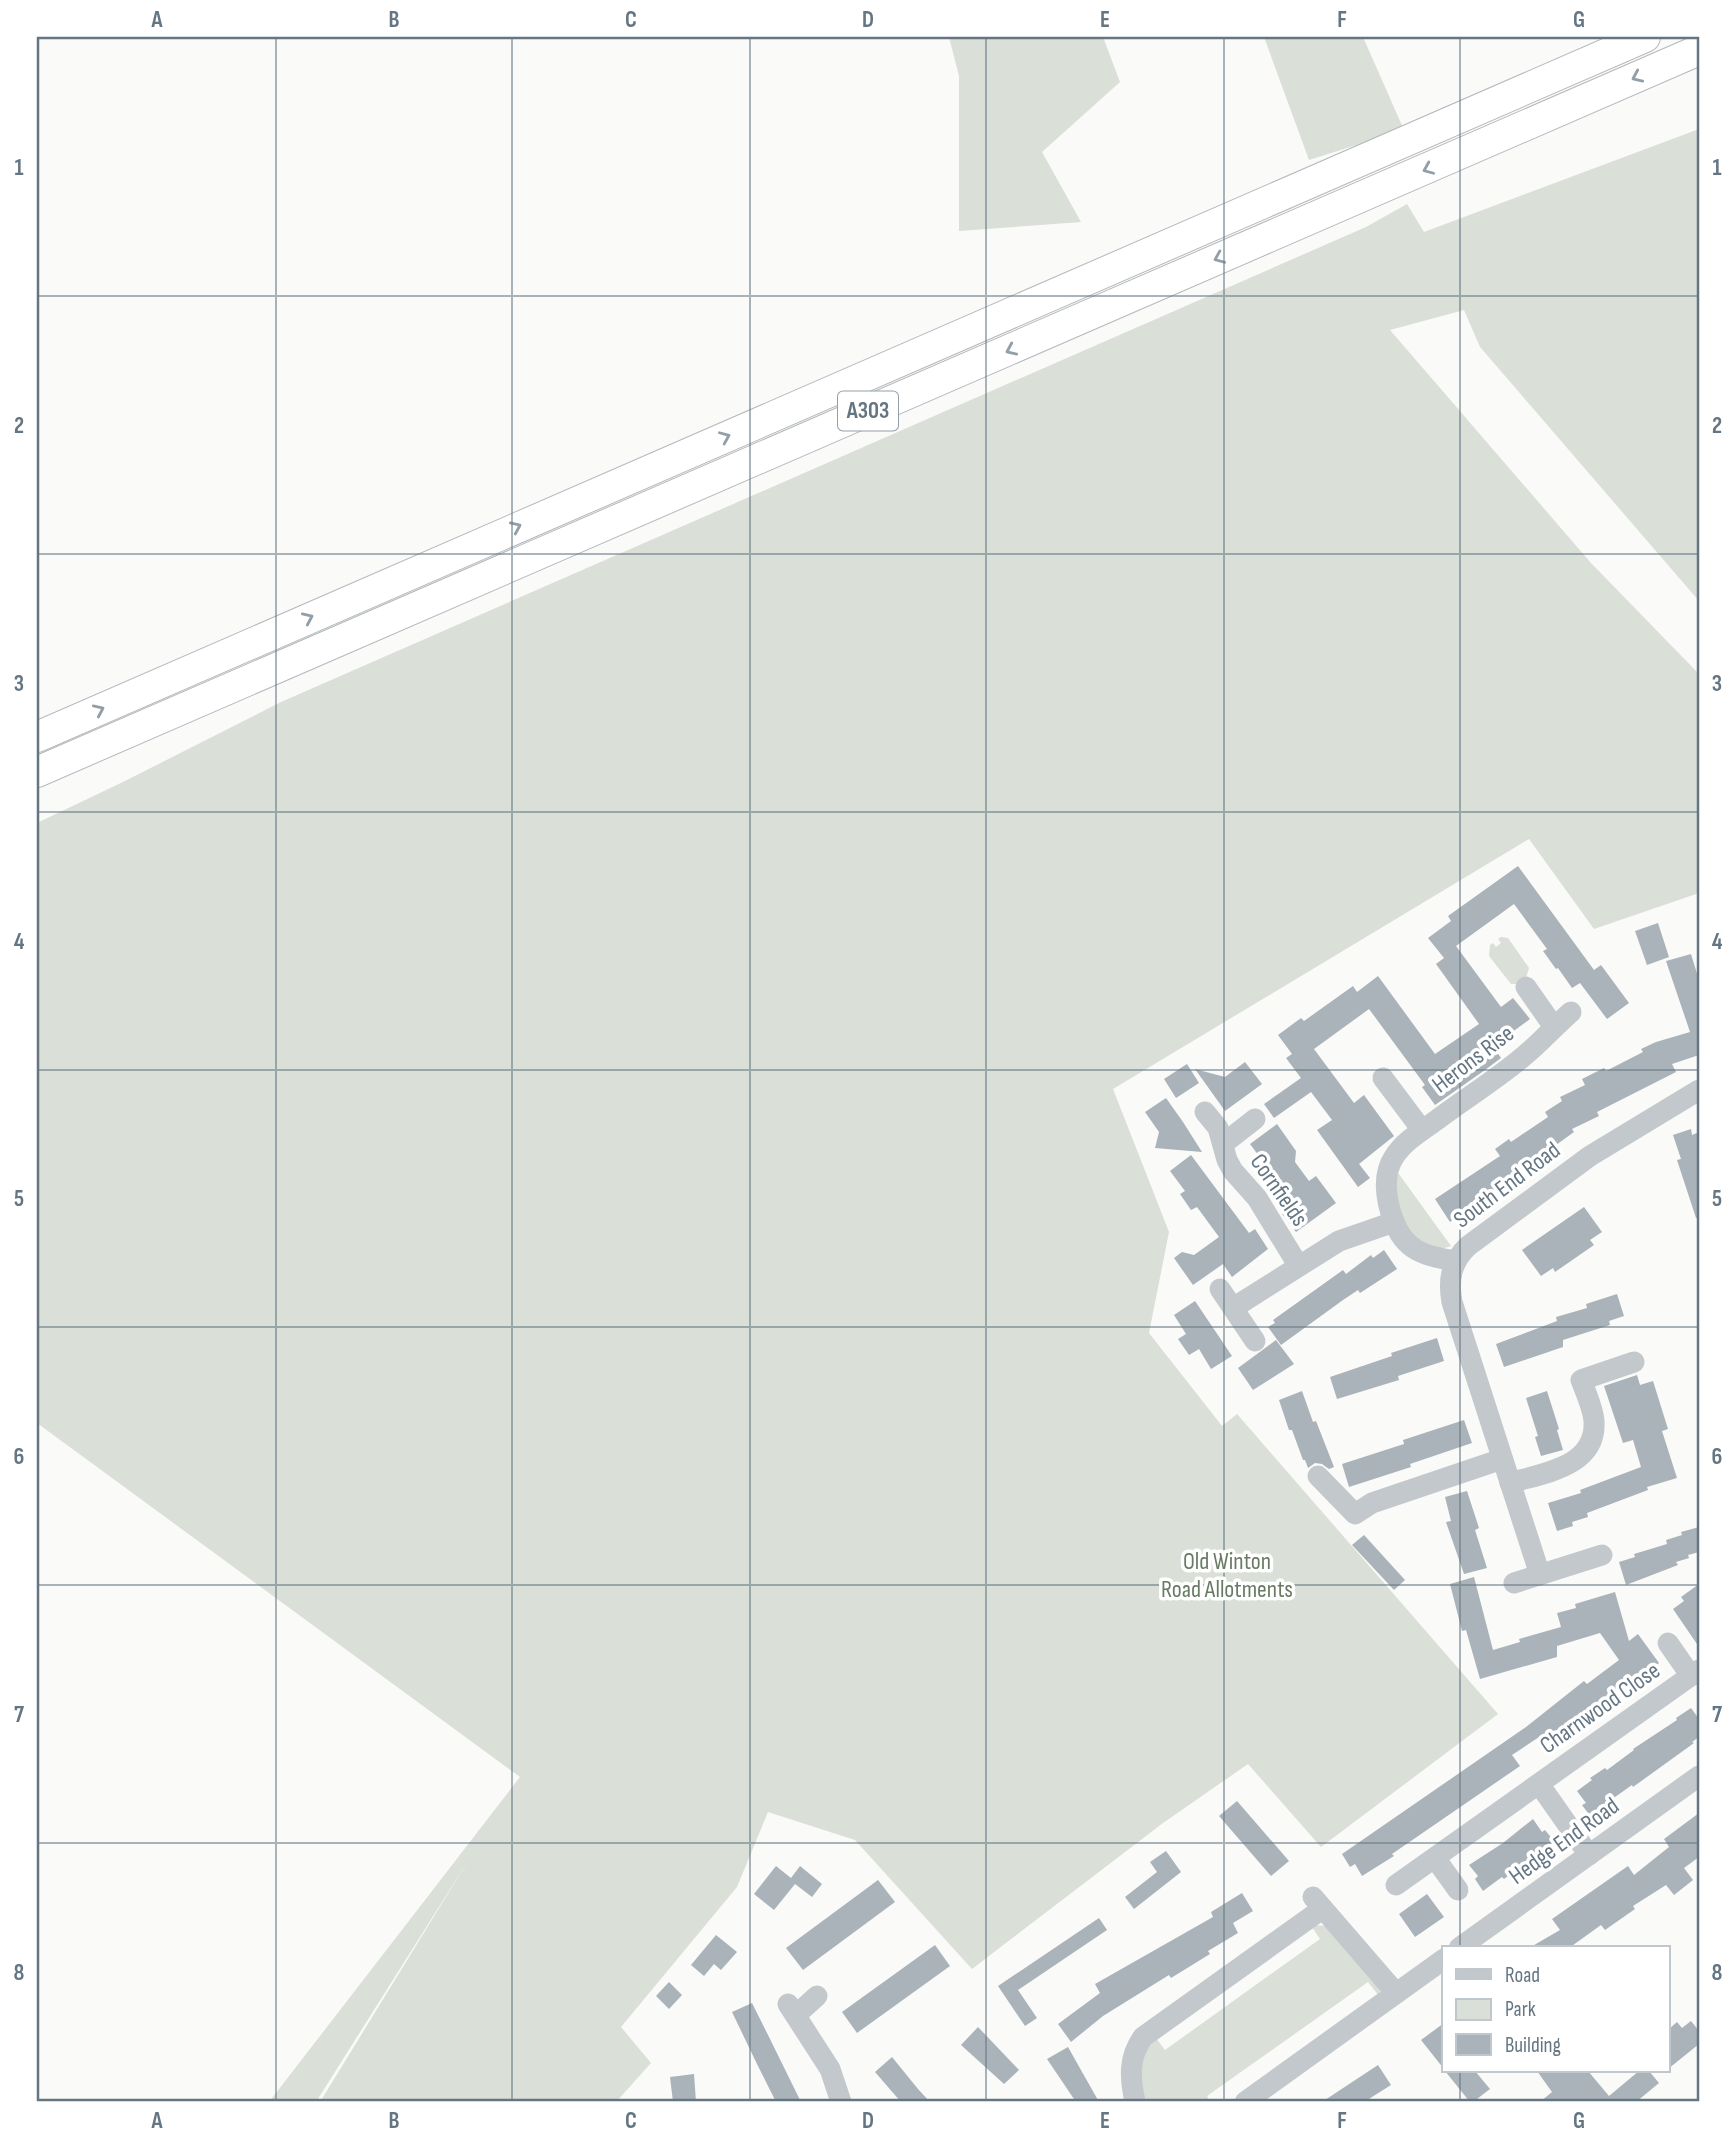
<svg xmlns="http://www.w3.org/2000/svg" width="1736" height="2139" font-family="'Sofia Sans Condensed',sans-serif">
	<rect width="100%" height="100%" fill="#fafaf8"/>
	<g fill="#dadfd7">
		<path d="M 949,37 L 1103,37 L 1120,82 L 1042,152 L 1081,222 L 959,231 L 959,76 Z"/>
		<path d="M 1264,37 L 1363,37 L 1404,130 L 1309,160 Z"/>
		<path d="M 1699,129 L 1699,601 L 1480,347 L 1464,310 L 1390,330 L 1591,563 L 1699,674 L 1699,893 L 1594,929 L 1529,839 L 1113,1089 L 1169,1232 L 1149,1333 L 1222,1426 L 1237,1414 L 1498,1714 L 1321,1847 L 1248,1764 L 1163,1823 L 972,1969 L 855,1840 L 768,1812 L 737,1887 L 621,2027 L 651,2063 L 616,2102 L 320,2102 L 471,1856 L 316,2102 L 269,2102 L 520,1777 L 37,1423 L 37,823 L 125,781 L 281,702 L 1366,227 L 1407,204 L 1424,232 Z"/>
		<path d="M 1501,937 L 1508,938 L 1529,968 L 1526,978 L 1517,984 L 1511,984 L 1489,956 L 1490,945 L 1493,943 L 1496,947 L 1501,943 L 1498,939 Z"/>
		<path d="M 1396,1170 L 1451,1246 C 1425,1257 1401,1226 1397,1204 C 1395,1193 1396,1181 1396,1170 Z"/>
		<path d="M 1315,1925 L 1326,1926 L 1381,1989 L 1379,1996 L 1368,1982 L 1207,2096 L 1210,2102 L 1145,2102 L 1141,2096 L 1138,2058 L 1156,2038 L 1165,2050 L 1320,1939 L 1312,1927 Z"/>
	</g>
	<g fill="#aab3b9">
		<path d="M 1518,866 L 1594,970 L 1601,965 L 1629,1003 L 1607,1019 L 1580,983 L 1572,988 L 1558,968 L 1556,969 L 1543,951 L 1547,949 L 1514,904 L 1456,946 L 1501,1007 L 1513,998 L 1530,1019 L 1493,1046 L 1501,1058 L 1485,1070 L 1435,1105 L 1422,1087 L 1425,1085 L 1369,1009 L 1314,1049 L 1354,1103 L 1364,1095 L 1394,1136 L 1359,1164 L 1370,1178 L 1358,1187 L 1317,1130 L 1332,1120 L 1311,1092 L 1274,1118 L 1264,1104 L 1301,1078 L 1286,1058 L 1292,1054 L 1278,1035 L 1301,1018 L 1304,1021 L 1353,986 L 1357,992 L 1378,976 L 1435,1054 L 1479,1024 L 1436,964 L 1444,958 L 1428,938 L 1451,921 L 1448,916 Z"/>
		<path d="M 1658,923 L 1669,957 L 1647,965 L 1635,931 Z"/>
		<path d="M 1691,954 L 1699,980 L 1699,1055 L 1672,1064 L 1676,1072 L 1597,1112 L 1599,1116 L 1572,1129 L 1574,1132 L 1450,1222 L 1435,1199 L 1500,1156 L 1495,1149 L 1509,1139 L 1511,1142 L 1548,1117 L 1545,1112 L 1562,1101 L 1560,1097 L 1585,1085 L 1582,1079 L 1604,1068 L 1606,1071 L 1643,1052 L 1641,1049 L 1656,1042 L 1690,1032 L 1666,961 Z"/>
		<path d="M 1245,1062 L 1262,1084 L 1225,1111 L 1195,1069 L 1225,1077 Z"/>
		<path d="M 1187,1064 L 1199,1083 L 1176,1098 L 1164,1079 Z"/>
		<path d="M 1166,1098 L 1183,1122 L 1202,1152 L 1155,1148 L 1159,1132 L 1145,1112 Z"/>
		<path d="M 1277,1124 L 1296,1151 L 1295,1162 L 1309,1181 L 1316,1176 L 1336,1203 L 1296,1232 L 1282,1214 L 1295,1205 L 1250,1144 Z"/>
		<path d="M 1691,1129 L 1692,1135 L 1699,1132 L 1699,1218 L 1696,1218 L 1677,1160 L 1681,1159 L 1673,1135 Z"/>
		<path d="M 1191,1155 L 1249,1233 L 1255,1229 L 1268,1249 L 1232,1277 L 1223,1264 L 1193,1285 L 1174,1258 L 1182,1252 L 1194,1255 L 1219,1237 L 1197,1207 L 1191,1210 L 1180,1194 L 1185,1191 L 1170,1171 Z"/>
		<path d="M 1584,1207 L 1602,1232 L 1590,1240 L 1594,1245 L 1555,1272 L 1553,1268 L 1541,1276 L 1522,1250 Z"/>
		<path d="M 1384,1250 L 1397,1269 L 1360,1293 L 1358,1290 L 1343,1300 L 1281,1345 L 1268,1327 L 1275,1323 L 1273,1320 L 1343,1270 L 1346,1274 L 1371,1255 L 1373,1258 Z"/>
		<path d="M 1617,1294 L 1624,1316 L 1609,1321 L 1610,1325 L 1563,1340 L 1563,1347 L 1504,1367 L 1496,1344 L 1557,1321 L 1556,1317 L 1587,1308 L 1586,1304 Z"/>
		<path d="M 1195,1301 L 1232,1356 L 1211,1369 L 1199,1349 L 1189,1355 L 1178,1339 L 1186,1334 L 1174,1315 Z"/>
		<path d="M 1437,1338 L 1444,1361 L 1398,1376 L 1399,1380 L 1337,1399 L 1330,1377 L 1392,1356 L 1391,1353 Z"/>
		<path d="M 1276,1340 L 1294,1364 L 1253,1390 L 1238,1368 Z"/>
		<path d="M 1637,1375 L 1640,1385 L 1653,1381 L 1668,1429 L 1662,1431 L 1677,1478 L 1647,1487 L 1648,1490 L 1587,1513 L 1588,1517 L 1572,1522 L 1573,1526 L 1557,1531 L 1548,1503 L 1581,1493 L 1580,1490 L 1641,1467 L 1633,1440 L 1623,1443 L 1604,1386 Z"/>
		<path d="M 1302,1391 L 1313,1422 L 1316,1421 L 1334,1467 L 1329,1469 L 1322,1464 L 1315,1463 L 1308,1468 L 1305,1460 L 1303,1460 L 1292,1430 L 1289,1430 L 1279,1400 Z"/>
		<path d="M 1547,1391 L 1559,1429 L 1557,1430 L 1563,1450 L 1541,1456 L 1535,1437 L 1538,1436 L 1526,1398 Z"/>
		<path d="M 1464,1420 L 1472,1443 L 1410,1464 L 1411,1467 L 1349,1487 L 1342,1464 L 1404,1444 L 1403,1440 Z"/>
		<path d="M 1467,1491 L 1479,1528 L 1475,1530 L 1487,1568 L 1464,1574 L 1446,1522 L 1451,1521 L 1445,1497 Z"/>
		<path d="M 1699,1527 L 1699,1552 L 1688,1555 L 1689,1558 L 1676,1562 L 1678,1565 L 1626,1585 L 1619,1562 L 1635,1557 L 1634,1554 L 1667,1544 L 1666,1540 L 1682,1535 L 1681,1532 Z"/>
		<path d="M 1364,1535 L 1405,1580 L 1394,1590 L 1352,1545 Z"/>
		<path d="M 1474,1577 L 1493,1650 L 1520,1642 L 1519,1639 L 1561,1627 L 1557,1613 L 1576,1608 L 1575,1604 L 1615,1592 L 1629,1641 L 1638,1634 L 1659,1663 L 1647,1673 L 1650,1676 L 1638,1685 L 1636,1682 L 1603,1706 L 1601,1703 L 1546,1748 L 1539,1737 L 1512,1755 L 1520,1766 L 1392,1854 L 1394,1856 L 1362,1876 L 1355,1864 L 1350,1867 L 1342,1854 L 1526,1727 L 1584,1681 L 1587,1684 L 1619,1660 L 1600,1633 L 1557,1646 L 1557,1657 L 1480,1679 L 1466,1630 L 1462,1631 L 1450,1584 Z"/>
		<path d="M 1699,1584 L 1699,1647 L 1673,1609 L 1684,1601 L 1681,1597 Z"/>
		<path d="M 1691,1708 L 1699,1719 L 1699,1737 L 1692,1742 L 1694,1743 L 1633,1787 L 1632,1785 L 1608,1802 L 1609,1805 L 1591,1817 L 1582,1805 L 1586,1803 L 1577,1791 L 1592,1780 L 1590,1778 L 1605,1768 L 1607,1770 L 1634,1750 L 1633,1749 L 1677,1720 L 1676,1718 Z"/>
		<path d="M 1237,1801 L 1289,1861 L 1271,1876 L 1219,1816 Z"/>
		<path d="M 1699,1813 L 1699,1857 L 1684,1868 L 1693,1880 L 1674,1895 L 1666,1885 L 1633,1906 L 1635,1909 L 1605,1930 L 1601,1925 L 1569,1948 L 1529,1948 L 1560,1930 L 1552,1919 L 1628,1866 L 1634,1875 L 1669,1847 L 1664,1839 Z"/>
		<path d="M 1533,1819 L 1542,1832 L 1545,1830 L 1554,1841 L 1504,1879 L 1502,1877 L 1483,1891 L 1475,1879 L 1478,1876 L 1469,1865 L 1503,1843 Z"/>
		<path d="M 1166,1851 L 1181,1872 L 1134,1909 L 1125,1897 L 1157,1872 L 1150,1862 Z"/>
		<path d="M 776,1866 L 791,1878 L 800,1866 L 822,1884 L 812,1897 L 795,1884 L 774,1910 L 754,1894 Z"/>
		<path d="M 878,1880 L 895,1902 L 803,1970 L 786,1948 Z"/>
		<path d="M 1242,1893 L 1253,1911 L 1233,1923 L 1238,1933 L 1208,1951 L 1210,1954 L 1171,1978 L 1169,1975 L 1103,2016 L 1071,2042 L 1058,2024 L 1100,1993 L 1095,1984 L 1213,1917 L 1211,1912 Z"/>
		<path d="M 1427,1894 L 1444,1917 L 1415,1937 L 1399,1914 Z"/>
		<path d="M 1099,1918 L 1107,1930 L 1018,1990 L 1037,2018 L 1025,2026 L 998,1986 Z"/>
		<path d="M 716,1935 L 737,1952 L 721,1970 L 714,1964 L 704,1976 L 691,1965 Z"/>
		<path d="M 935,1945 L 950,1966 L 857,2033 L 842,2012 Z"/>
		<path d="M 669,1982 L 682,1995 L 669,2009 L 656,1996 Z"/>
		<path d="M 752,2003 L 769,2037 L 801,2102 L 776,2102 L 757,2064 L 732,2012 Z"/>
		<path d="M 1691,2021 L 1699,2031 L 1699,2044 L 1668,2069 L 1668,2030 L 1677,2022 L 1682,2028 Z"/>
		<path d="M 1444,2023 L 1444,2069 L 1421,2040 Z"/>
		<path d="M 978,2027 L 1019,2070 L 1004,2084 L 961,2045 Z"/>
		<path d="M 1068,2047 L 1099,2102 L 1076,2102 L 1047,2059 Z"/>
		<path d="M 892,2057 L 918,2089 L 930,2102 L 901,2102 L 875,2072 Z"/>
		<path d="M 1378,2065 L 1391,2085 L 1364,2102 L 1322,2102 Z"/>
		<path d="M 1445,2071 L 1475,2071 L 1490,2089 L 1473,2102 L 1470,2102 Z"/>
		<path d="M 1537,2071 L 1588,2071 L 1609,2096 L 1639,2071 L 1649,2071 L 1659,2083 L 1636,2102 L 1540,2102 L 1552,2092 Z"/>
		<path d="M 694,2074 L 696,2102 L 673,2102 L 670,2077 Z"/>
	</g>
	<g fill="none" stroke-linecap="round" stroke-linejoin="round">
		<defs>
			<g id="highway">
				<path d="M 37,737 L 1645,37"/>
				<path d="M 37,772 L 1699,50"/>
			</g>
		</defs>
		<use href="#highway" stroke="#b4b9bd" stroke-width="32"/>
		<g stroke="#c3c8cc" stroke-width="21">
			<path d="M 1526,987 L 1554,1027"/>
			<path d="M 1383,1078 L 1422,1130"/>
			<path d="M 1205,1112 L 1218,1128 L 1227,1160 L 1233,1171 L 1257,1198 L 1298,1265"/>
			<path d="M 1223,1144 L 1255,1119"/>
			<path d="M 1455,1261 C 1425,1256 1404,1251 1393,1219 C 1386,1200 1382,1175 1394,1157 C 1404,1141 1423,1130 1438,1119 C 1466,1098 1497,1079 1524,1056 C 1541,1042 1555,1026 1571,1012"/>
			<path d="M 1220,1289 L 1255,1341"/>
			<path d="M 1233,1308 L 1339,1241 L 1394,1222"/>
			<path d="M 1318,1476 L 1355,1514 L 1372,1503 L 1502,1459"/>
			<path d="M 1510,1483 C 1543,1473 1597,1467 1594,1421 C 1593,1408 1586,1393 1581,1380 L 1634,1362"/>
			<path d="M 1540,1575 L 1452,1302 C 1448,1280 1451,1262 1468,1246 L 1590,1156 L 1699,1090"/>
			<path d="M 1514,1583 L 1602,1555"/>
			<path d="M 1668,1643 L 1691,1676"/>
			<path d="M 1539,1784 L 1589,1855"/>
			<path d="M 1435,1858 L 1458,1890"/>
			<path d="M 1396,1885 L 1699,1670"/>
			<path d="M 1313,1897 L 1396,1993"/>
			<path d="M 1459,1948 L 1699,1776"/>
			<path d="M 788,2004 L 830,2069 L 841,2102"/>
			<path d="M 796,2015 L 817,1996"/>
			<path d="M 1135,2102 C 1130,2078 1128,2058 1143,2037 L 1322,1909"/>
			<path d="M 1245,2102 L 1444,1959"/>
		</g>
		<use href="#highway" stroke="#fff" stroke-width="30"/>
	</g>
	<defs><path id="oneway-chevron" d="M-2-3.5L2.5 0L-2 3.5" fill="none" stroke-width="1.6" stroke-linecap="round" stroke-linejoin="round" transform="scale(1.75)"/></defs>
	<g stroke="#939fa8">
		<use href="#oneway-chevron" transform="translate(1637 77) rotate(156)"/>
		<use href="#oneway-chevron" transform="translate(1428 169) rotate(157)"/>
		<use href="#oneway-chevron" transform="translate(1219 258) rotate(157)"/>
		<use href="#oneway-chevron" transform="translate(1011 350) rotate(156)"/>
		<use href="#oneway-chevron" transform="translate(725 437) rotate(-23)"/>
		<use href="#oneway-chevron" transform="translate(516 527) rotate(-24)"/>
		<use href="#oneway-chevron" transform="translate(308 618) rotate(-24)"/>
		<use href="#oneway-chevron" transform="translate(99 710) rotate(-24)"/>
	</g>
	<path fill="none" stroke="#657683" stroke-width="2" stroke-opacity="0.55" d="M 276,37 L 276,2102M 512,37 L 512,2102M 750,37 L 750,2102M 986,37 L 986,2102M 1224,37 L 1224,2102M 1460,37 L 1460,1948M 37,296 L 1699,296M 37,554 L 1699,554M 37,812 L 1699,812M 37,1070 L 1699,1070M 37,1327 L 1699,1327M 37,1585 L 1699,1585M 37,1843 L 1699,1843M 1460,2071 L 1460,2102"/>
	<g text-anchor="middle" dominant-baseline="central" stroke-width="7" stroke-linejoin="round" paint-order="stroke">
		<rect fill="#fff" stroke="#939fa8" stroke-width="2" x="838" y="391.5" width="60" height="39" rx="5"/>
		<g font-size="23" font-weight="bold" fill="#657683">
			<text x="868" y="411">A303</text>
		</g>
		<g font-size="24" fill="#657683" stroke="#fff">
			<text transform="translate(1473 1059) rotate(-37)">Herons Rise</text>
			<text transform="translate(1507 1185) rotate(-37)">South End Road</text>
			<text transform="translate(1279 1190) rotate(55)">Cornfields</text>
			<text transform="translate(1600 1708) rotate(-35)">Charnwood Close</text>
			<text transform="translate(1564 1841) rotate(-36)">Hedge End Road</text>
		</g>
		<g font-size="24" fill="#687a64" stroke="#fff">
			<text x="1227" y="1561">Old Winton<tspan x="1227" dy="28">Road Allotments</tspan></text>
		</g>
	</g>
	<rect width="1736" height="2139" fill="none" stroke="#ffffff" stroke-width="77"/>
	<rect x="1442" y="1946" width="228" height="126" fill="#ffffff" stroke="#c1c8cd" stroke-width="2"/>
	<rect x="1456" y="1969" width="35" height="10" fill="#c3c8cc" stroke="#c1c8cd" stroke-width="2"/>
	<text x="1505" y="1982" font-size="21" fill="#657683">Road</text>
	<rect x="1456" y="1999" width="35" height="21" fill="#dadfd7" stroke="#c1c8cd" stroke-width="2"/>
	<text x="1505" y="2016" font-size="21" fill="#657683">Park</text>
	<rect x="1456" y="2034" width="35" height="21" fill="#aab3b9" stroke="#c1c8cd" stroke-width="2"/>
	<text x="1505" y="2052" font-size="21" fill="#657683">Building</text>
	<rect x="38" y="38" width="1660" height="2062" fill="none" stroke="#657683" stroke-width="2.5"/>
	<g font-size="23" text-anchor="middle" font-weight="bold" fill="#657683">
		<text x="157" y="27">A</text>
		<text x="394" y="27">B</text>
		<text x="631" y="27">C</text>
		<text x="868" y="27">D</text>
		<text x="1105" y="27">E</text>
		<text x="1342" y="27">F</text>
		<text x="1579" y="27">G</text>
		<text x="19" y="175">1</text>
		<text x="1717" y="175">1</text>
		<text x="19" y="433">2</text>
		<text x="1717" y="433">2</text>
		<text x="19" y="691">3</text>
		<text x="1717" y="691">3</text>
		<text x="19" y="949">4</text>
		<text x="1717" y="949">4</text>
		<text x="19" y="1206">5</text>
		<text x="1717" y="1206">5</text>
		<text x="19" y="1464">6</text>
		<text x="1717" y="1464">6</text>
		<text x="19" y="1722">7</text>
		<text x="1717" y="1722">7</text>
		<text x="19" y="1980">8</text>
		<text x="1717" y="1980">8</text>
		<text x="157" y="2128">A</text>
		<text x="394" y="2128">B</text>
		<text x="631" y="2128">C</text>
		<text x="868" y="2128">D</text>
		<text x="1105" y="2128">E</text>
		<text x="1342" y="2128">F</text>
		<text x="1579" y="2128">G</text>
	</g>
</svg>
